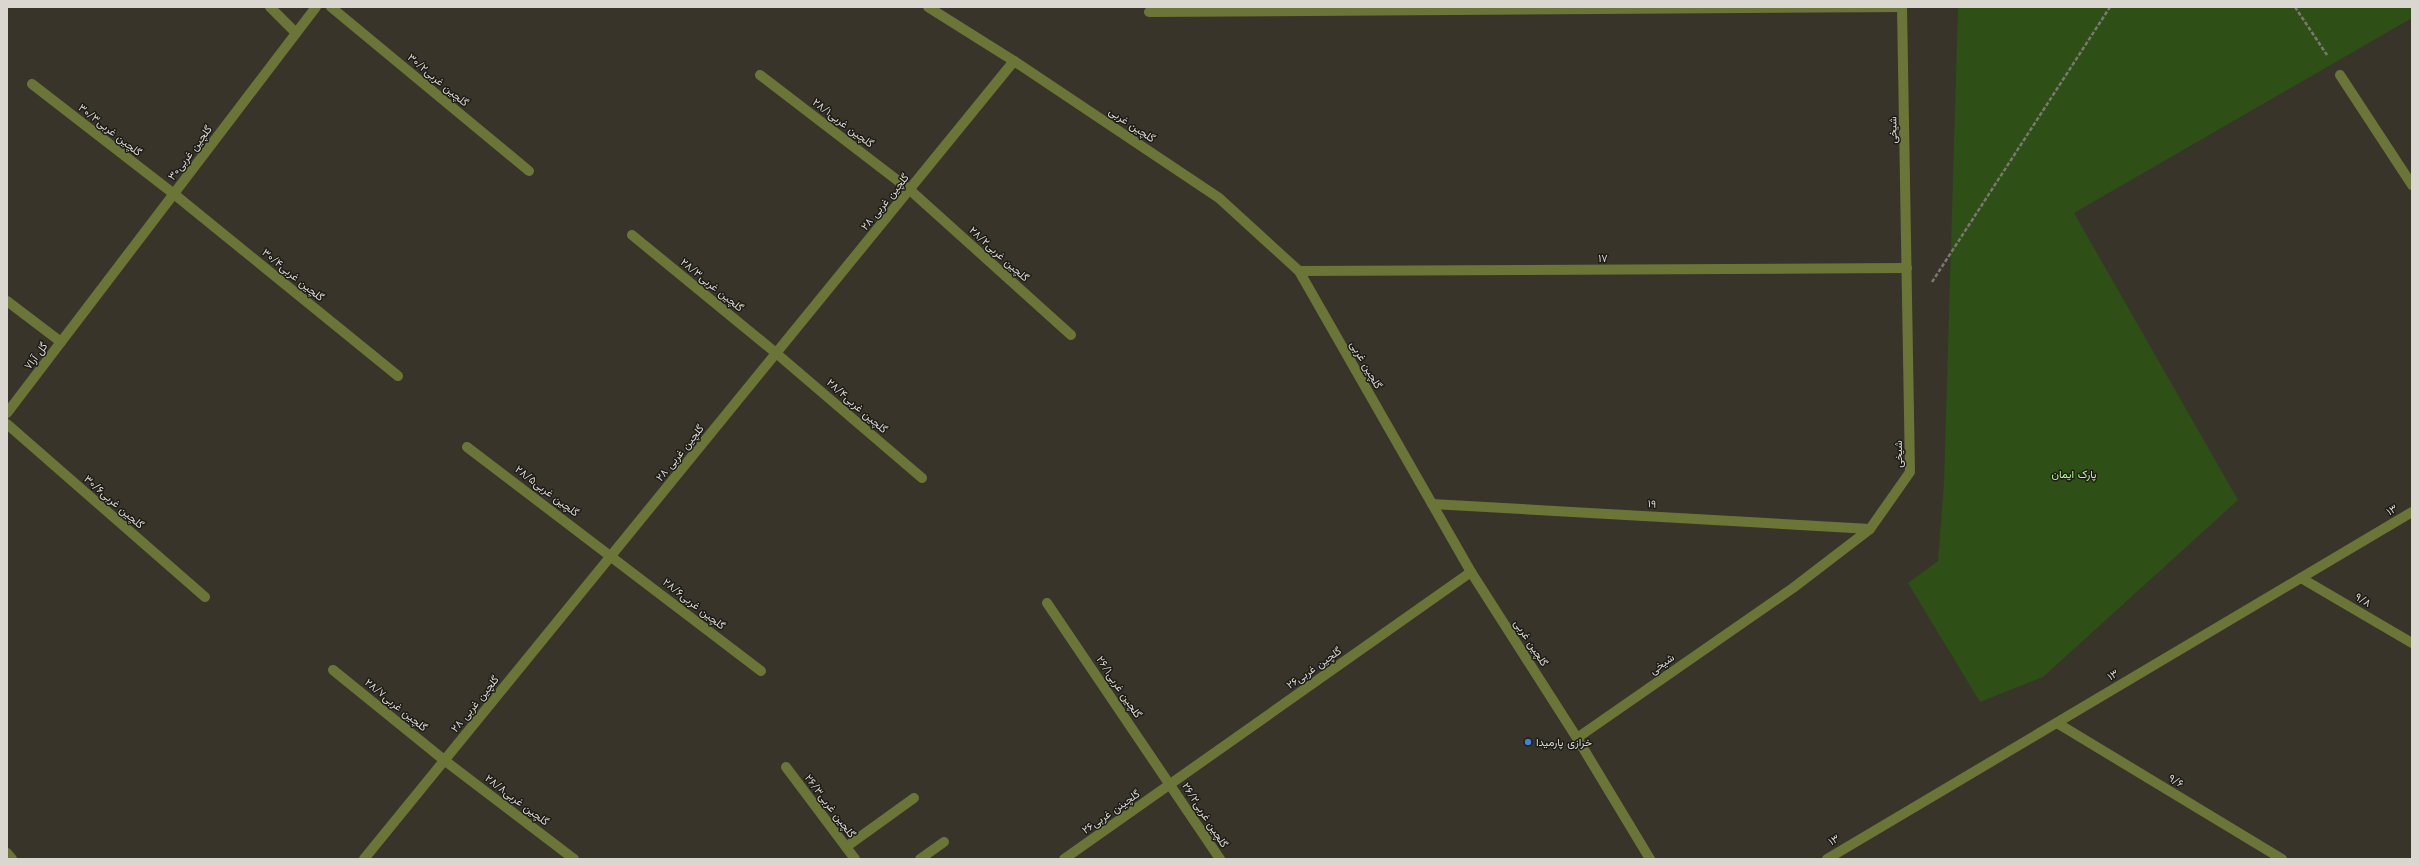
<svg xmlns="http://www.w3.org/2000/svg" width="2419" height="866" font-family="'Work Sans',Vazirmatn,sans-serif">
	<rect width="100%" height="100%" fill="#38342a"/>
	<path fill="#2e4f16" d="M 1958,7 L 2412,7 L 2412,18 L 2074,213 L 2238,500 L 2043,677 L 1980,702 L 1908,583 L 1938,561 L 1944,482 Z"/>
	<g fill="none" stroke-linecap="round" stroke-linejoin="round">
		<g stroke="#7c7870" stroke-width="2.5" stroke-dasharray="4 2" stroke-linecap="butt">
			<path d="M 2295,7 L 2327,55"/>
			<path d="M 1932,282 L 2110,7"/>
		</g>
		<g stroke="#6c7538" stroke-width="10">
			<path d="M 270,7 L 296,33"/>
			<path d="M 331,7 L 529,171"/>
			<path d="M 928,7 L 1014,61 L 1219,198 L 1299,271 L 1471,572 L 1577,738 L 1650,859"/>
			<path d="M 1149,12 L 1902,7"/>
			<path d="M 760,75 L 910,190 L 1071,335"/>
			<path d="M 2340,75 L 2412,185"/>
			<path d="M 32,84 L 174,194 L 398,376"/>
			<path d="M 632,235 L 776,353 L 922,478"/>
			<path d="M 1299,271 L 1907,268"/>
			<path d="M 7,301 L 61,342"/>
			<path d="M 7,413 L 316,7"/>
			<path d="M 7,424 L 205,597"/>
			<path d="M 467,447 L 761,671"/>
			<path d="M 1432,504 L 1870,529"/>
			<path d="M 2301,578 L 2412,643"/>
			<path d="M 1047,603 L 1220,859"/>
			<path d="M 333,670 L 444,760 L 574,859"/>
			<path d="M 2057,723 L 2282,859"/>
			<path d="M 1577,738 L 1793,588 L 1870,529 L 1910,472 L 1902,7"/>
			<path d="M 786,767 L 855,859"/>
			<path d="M 846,847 L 914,798"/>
			<path d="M 7,853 L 12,859"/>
			<path d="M 364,859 L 1014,61"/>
			<path d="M 920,859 L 944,842"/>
			<path d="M 1064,859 L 1471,572"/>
			<path d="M 1827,859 L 2412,512"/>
		</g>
	</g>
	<circle fill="#3f7fe0" stroke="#1e1c17" stroke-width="1.5" cx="1528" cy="742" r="4"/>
	<g text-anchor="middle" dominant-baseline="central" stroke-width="3" stroke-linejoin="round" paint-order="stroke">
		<g font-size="11" fill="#dad7d1" stroke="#1e1c17">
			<text transform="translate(438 80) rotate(40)">گلچین غربی۳۰/۲</text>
			<text transform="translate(843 123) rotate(37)">گلچین غربی۲۸/۱</text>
			<text transform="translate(1132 125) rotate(34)">گلچین غربی</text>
			<text transform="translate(110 130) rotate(38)">گلچین غربی۳۰/۳</text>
			<text transform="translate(1893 130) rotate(-91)">شیخی</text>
			<text transform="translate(190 153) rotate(-53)">گلچین غربی۳۰</text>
			<text transform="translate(885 202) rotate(-51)">گلچین غربی ۲۸</text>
			<text transform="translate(999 254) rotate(42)">گلچین غربی۲۸/۲</text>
			<text x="1603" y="258">۱۷</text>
			<text transform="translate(293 275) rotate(39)">گلچین غربی۳۰/۴</text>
			<text transform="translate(712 285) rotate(39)">گلچین غربی۲۸/۳</text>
			<text transform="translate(36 356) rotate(-53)">گل آرا۷</text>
			<text transform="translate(1366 365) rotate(60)">گلچین غربی</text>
			<text transform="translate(857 406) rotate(41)">گلچین غربی۲۸/۴</text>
			<text transform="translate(680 453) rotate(-51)">گلچین غربی ۲۸</text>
			<text transform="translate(1898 454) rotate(-90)">شیخی</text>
			<text transform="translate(547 491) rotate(37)">گلچین غربی۲۸/۵</text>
			<text transform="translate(114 502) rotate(41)">گلچین غربی۳۰/۶</text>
			<text transform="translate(1652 504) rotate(3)">۱۹</text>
			<text transform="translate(2392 510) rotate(-31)">۱۳</text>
			<text transform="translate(2363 600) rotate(31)">۹/۸</text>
			<text transform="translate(694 604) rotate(38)">گلچین غربی۲۸/۶</text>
			<text transform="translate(1531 643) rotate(57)">گلچین غربی</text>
			<text transform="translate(1662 664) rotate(-35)">شیخی</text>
			<text transform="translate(1314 668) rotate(-35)">گلچین غربی۲۶</text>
			<text transform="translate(2113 675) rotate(-31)">۱۳</text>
			<text transform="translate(1119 687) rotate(56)">گلچین غربی۲۶/۱</text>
			<text transform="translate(475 704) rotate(-51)">گلچین غربی ۲۸</text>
			<text transform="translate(396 705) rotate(39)">گلچین غربی۲۸/۷</text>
			<text transform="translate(2176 781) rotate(31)">۹/۶</text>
			<text transform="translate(517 800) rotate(37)">گلچین غربی۲۸/۸</text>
			<text transform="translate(830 806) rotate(53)">گلچین غربی۲۶/۳</text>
			<text transform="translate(1111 812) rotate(-35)">گلچینن غربی۲۶</text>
			<text transform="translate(1205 815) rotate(57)">گلچین غربی۲۶/۲</text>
			<text transform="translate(1834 840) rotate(-31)">۱۳</text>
		</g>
		<g font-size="11" fill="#b6fc8b" stroke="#1e1c17">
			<text x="2074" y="474">پارک ایمان</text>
		</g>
		<g font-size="11" fill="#dad7d1" stroke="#1e1c17" text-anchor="start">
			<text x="1536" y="742">خرازی پارمیدا</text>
		</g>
	</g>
	<rect width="2419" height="866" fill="none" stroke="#dad7d1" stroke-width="16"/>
</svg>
